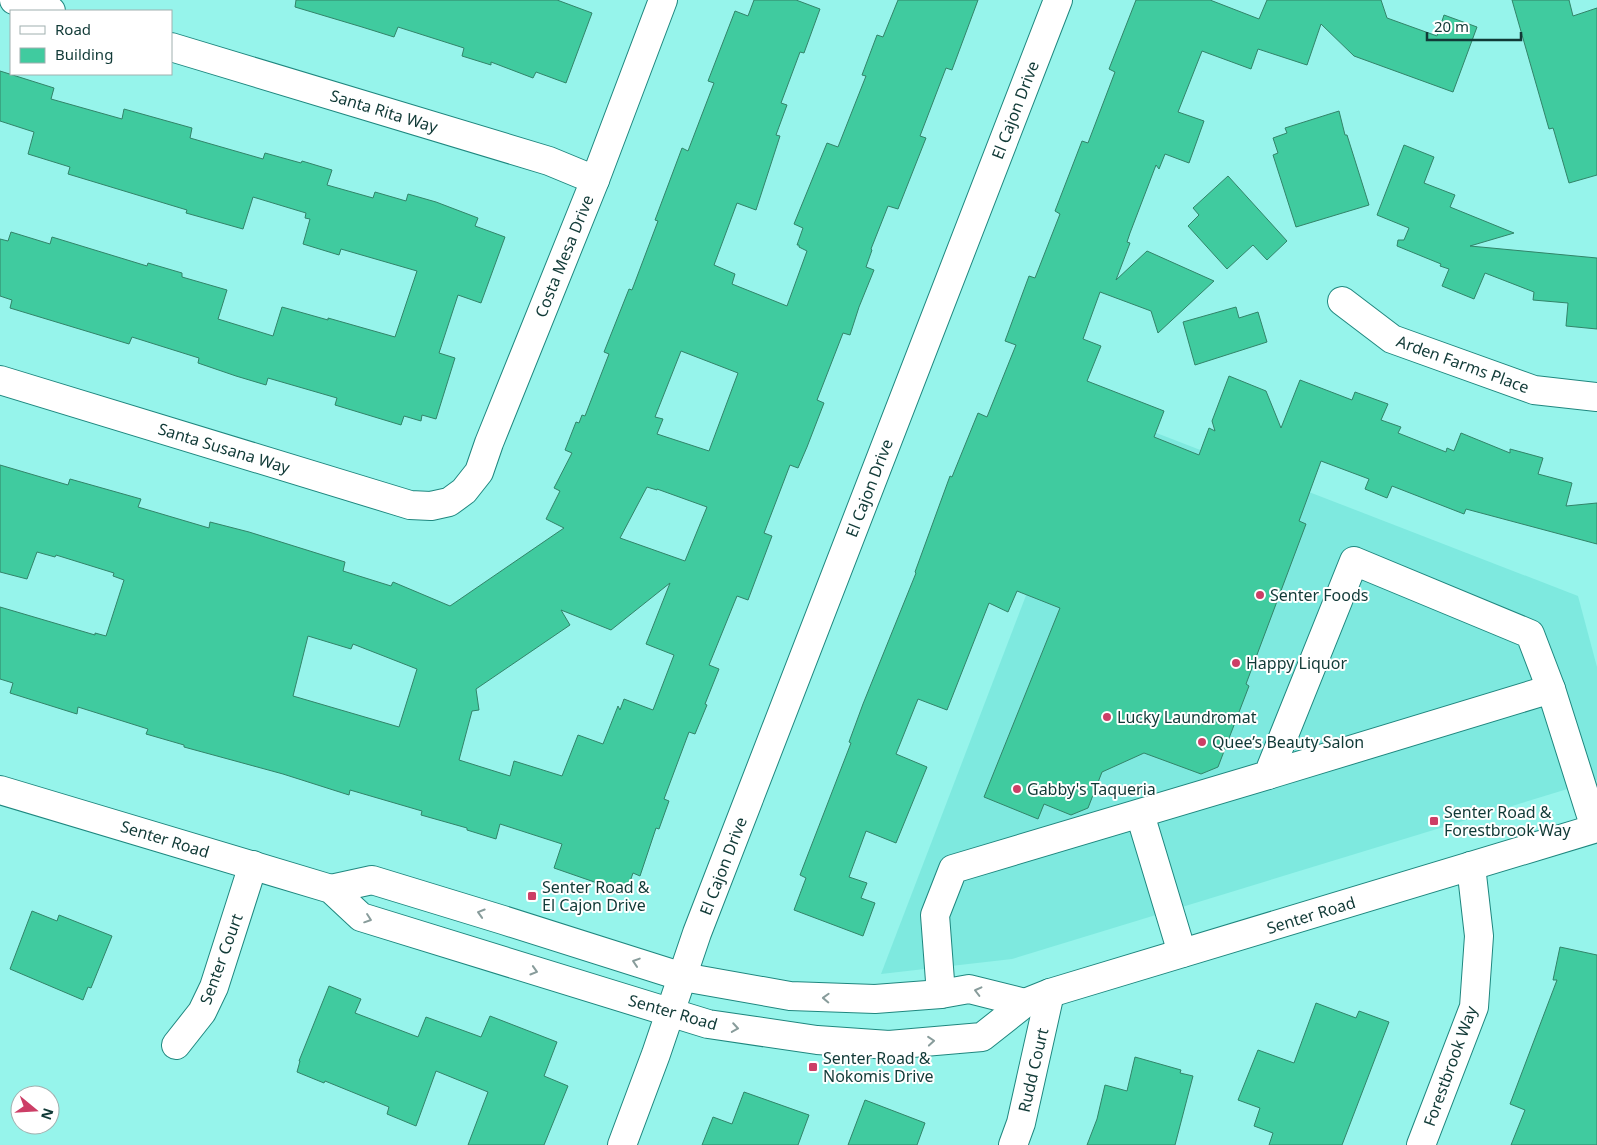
<svg xmlns="http://www.w3.org/2000/svg" width="1597" height="1145" font-family="'Noto Sans',sans-serif">
	<rect width="100%" height="100%" fill="#96f4eb"/>
	<path fill="#7ee9df" d="M 1097,410 L 1578,596 L 1597,667 L 1597,780 L 1012,959 L 881,974 Z"/>
	<g fill="#40cb9f" stroke="#328469" fill-rule="evenodd">
		<path d="M 296,0 L 557,0 L 592,13 L 566,83 L 536,72 L 533,78 L 491,62 L 491,65 L 462,56 L 464,48 L 398,27 L 394,37 L 362,27 L 295,7 Z"/>
		<path d="M 754,0 L 796,0 L 820,9 L 804,53 L 800,52 L 781,103 L 787,105 L 776,135 L 780,136 L 756,210 L 737,203 L 714,265 L 735,274 L 732,284 L 787,306 L 807,251 L 799,247 L 799,245 L 797,245 L 803,228 L 794,224 L 827,143 L 838,147 L 866,76 L 862,75 L 877,35 L 883,37 L 898,0 L 978,0 L 952,70 L 946,68 L 920,136 L 926,138 L 898,209 L 888,206 L 871,249 L 872,250 L 866,267 L 874,270 L 859,307 L 850,335 L 843,333 L 817,400 L 824,403 L 807,447 L 798,468 L 790,465 L 764,533 L 772,536 L 748,600 L 737,596 L 709,665 L 719,669 L 705,704 L 707,705 L 695,734 L 689,732 L 664,799 L 669,801 L 659,829 L 656,828 L 640,876 L 633,873 L 626,893 L 554,868 L 562,844 L 500,824 L 496,839 L 467,830 L 467,828 L 421,815 L 422,811 L 350,790 L 349,795 L 283,774 L 184,747 L 184,745 L 146,734 L 148,729 L 78,707 L 77,714 L 10,693 L 13,683 L 0,679 L 0,607 L 95,635 L 95,633 L 106,636 L 124,580 L 113,576 L 114,573 L 56,555 L 55,557 L 37,552 L 27,579 L 0,572 L 0,465 L 68,485 L 70,479 L 141,499 L 138,507 L 209,528 L 210,522 L 249,532 L 345,562 L 343,571 L 391,586 L 393,582 L 450,606 L 564,528 L 546,519 L 560,491 L 554,488 L 572,453 L 565,450 L 576,422 L 579,423 L 582,415 L 585,416 L 609,354 L 604,352 L 629,289 L 632,290 L 658,221 L 655,220 L 682,148 L 688,151 L 714,83 L 708,81 L 735,11 L 748,16 ZM 681,351 L 738,373 L 709,451 L 657,434 L 663,419 L 655,417 ZM 647,487 L 657,490 L 657,489 L 707,507 L 685,561 L 620,538 ZM 670,583 L 646,644 L 674,655 L 653,710 L 624,699 L 620,710 L 618,706 L 603,744 L 578,735 L 562,776 L 514,761 L 510,776 L 459,760 L 472,711 L 479,710 L 476,689 L 570,625 L 561,610 L 611,630 ZM 308,636 L 351,649 L 353,644 L 417,669 L 399,727 L 293,696 Z"/>
		<path d="M 1136,0 L 1210,0 L 1259,19 L 1267,0 L 1381,0 L 1387,18 L 1437,36 L 1444,15 L 1477,27 L 1453,92 L 1354,56 L 1321,24 L 1307,65 L 1258,49 L 1251,69 L 1202,51 L 1178,112 L 1204,121 L 1189,163 L 1165,154 L 1159,169 L 1156,165 L 1130,233 L 1127,242 L 1130,243 L 1116,280 L 1147,251 L 1214,281 L 1158,333 L 1151,311 L 1100,292 L 1083,339 L 1101,346 L 1087,381 L 1164,411 L 1154,437 L 1199,455 L 1209,428 L 1215,431 L 1212,421 L 1229,376 L 1266,391 L 1281,428 L 1300,380 L 1352,400 L 1355,392 L 1388,404 L 1381,420 L 1401,427 L 1398,433 L 1446,452 L 1447,448 L 1454,451 L 1461,433 L 1510,453 L 1510,449 L 1543,458 L 1538,474 L 1572,483 L 1566,506 L 1597,503 L 1597,544 L 1466,509 L 1464,514 L 1392,486 L 1387,498 L 1365,489 L 1369,479 L 1321,461 L 1299,521 L 1306,524 L 1246,684 L 1249,686 L 1218,767 L 1201,774 L 1144,753 L 1102,772 L 1088,808 L 1071,815 L 1044,804 L 1038,819 L 984,797 L 1060,608 L 1017,591 L 1008,612 L 989,603 L 947,710 L 918,699 L 896,754 L 927,767 L 896,843 L 866,831 L 849,877 L 867,883 L 861,898 L 875,903 L 863,936 L 794,910 L 806,878 L 800,875 L 851,743 L 849,742 L 863,704 L 916,573 L 915,572 L 950,476 L 952,477 L 978,413 L 987,417 L 1016,345 L 1005,341 L 1029,276 L 1035,278 L 1060,214 L 1055,211 L 1082,141 L 1088,143 L 1115,72 L 1109,69 Z"/>
		<path d="M 1512,0 L 1569,0 L 1573,16 L 1597,8 L 1597,175 L 1569,183 L 1554,131 L 1553,128 L 1549,129 Z"/>
		<path d="M 0,71 L 54,88 L 51,99 L 122,119 L 124,109 L 192,128 L 190,138 L 263,159 L 265,153 L 301,163 L 302,161 L 332,170 L 327,185 L 373,198 L 375,192 L 406,201 L 408,194 L 436,202 L 478,218 L 475,226 L 505,237 L 481,303 L 458,295 L 439,353 L 455,358 L 436,419 L 422,415 L 421,421 L 404,416 L 401,425 L 335,405 L 337,398 L 268,378 L 266,385 L 236,376 L 198,363 L 199,358 L 132,337 L 129,344 L 10,308 L 12,300 L 0,296 L 0,239 L 8,241 L 11,232 L 50,244 L 52,237 L 147,266 L 148,263 L 182,273 L 182,277 L 227,290 L 218,319 L 273,336 L 282,307 L 328,320 L 328,318 L 395,337 L 417,271 L 341,249 L 339,255 L 303,244 L 310,219 L 305,218 L 306,213 L 253,197 L 243,229 L 186,213 L 187,210 L 68,174 L 70,167 L 28,154 L 34,132 L 0,121 Z"/>
		<path d="M 1339,111 L 1345,135 L 1347,135 L 1369,205 L 1296,227 L 1273,155 L 1278,153 L 1273,138 L 1287,133 L 1285,128 Z"/>
		<path d="M 1404,145 L 1434,157 L 1424,183 L 1455,195 L 1450,207 L 1514,233 L 1470,246 L 1597,258 L 1597,329 L 1566,326 L 1568,303 L 1533,300 L 1534,292 L 1485,273 L 1474,299 L 1442,286 L 1449,269 L 1440,266 L 1441,264 L 1397,246 L 1398,240 L 1404,240 L 1409,228 L 1377,215 Z"/>
		<path d="M 1228,176 L 1287,241 L 1267,260 L 1253,245 L 1227,269 L 1188,226 L 1199,215 L 1193,208 Z"/>
		<path d="M 1236,307 L 1239,318 L 1258,312 L 1267,342 L 1195,365 L 1183,322 Z"/>
		<path d="M 32,911 L 57,921 L 59,915 L 112,936 L 91,988 L 88,987 L 83,1000 L 10,969 Z"/>
		<path d="M 1560,947 L 1597,955 L 1597,1145 L 1511,1145 L 1525,1110 L 1510,1104 L 1557,980 L 1553,980 Z"/>
		<path d="M 329,986 L 361,999 L 355,1013 L 418,1037 L 426,1017 L 481,1037 L 490,1016 L 557,1042 L 544,1076 L 568,1086 L 544,1145 L 468,1145 L 488,1092 L 436,1071 L 416,1126 L 387,1114 L 389,1107 L 325,1081 L 324,1083 L 297,1072 L 300,1061 L 299,1061 Z"/>
		<path d="M 1316,1003 L 1356,1018 L 1359,1011 L 1389,1022 L 1342,1145 L 1269,1145 L 1273,1133 L 1254,1126 L 1260,1108 L 1238,1100 L 1258,1050 L 1294,1063 Z"/>
		<path d="M 1135,1057 L 1181,1070 L 1180,1073 L 1193,1076 L 1175,1145 L 1087,1145 L 1097,1119 L 1105,1085 L 1127,1091 Z"/>
		<path d="M 744,1092 L 809,1115 L 798,1145 L 702,1145 L 713,1117 L 732,1124 Z"/>
		<path d="M 865,1100 L 925,1123 L 917,1145 L 848,1145 Z"/>
	</g>
	<g fill="none" stroke-linecap="round" stroke-linejoin="round">
		<defs>
			<g id="minor">
				<path d="M 14,0 L 51,11"/>
				<path d="M 171,47 L 549,161 L 595,180"/>
				<path d="M 1342,301 L 1392,339 L 1534,390 L 1597,397"/>
				<path d="M 0,380 L 410,505 L 431,506 L 449,502 L 464,491 L 479,472 L 489,443 L 595,180 L 663,0"/>
				<path d="M 1268,775 L 1551,689"/>
				<path d="M 1140,814 L 1182,953"/>
				<path d="M 941,994 L 935,915 L 953,869 L 1268,775 L 1354,561 L 1530,634 L 1551,689 L 1595,828"/>
				<path d="M 176,1045 L 202,1012 L 214,987 L 253,865"/>
				<path d="M 622,1145 L 656,1054 L 697,933 L 1058,0"/>
				<path d="M 1013,1145 L 1021,1123 L 1050,993"/>
				<path d="M 1421,1145 L 1474,1007 L 1479,936 L 1471,866"/>
			</g>
			<g id="major">
				<path d="M 0,790 L 331,889 L 361,917 L 708,1024 L 817,1040 L 889,1045 L 982,1037 L 1025,1003 L 1050,993 L 1597,828"/>
				<path d="M 331,889 L 372,880 L 503,920 L 683,977 L 790,996 L 875,999 L 941,994 L 969,989 L 1025,1003"/>
			</g>
		</defs>
		<use href="#minor" stroke="#1f877f" stroke-width="30"/>
		<use href="#major" stroke="#1f877f" stroke-width="30"/>
		<use href="#minor" stroke="#fff" stroke-width="28"/>
		<use href="#major" stroke="#fff" stroke-width="28"/>
	</g>
	<defs><path id="oneway-chevron" d="M-2-3.5L2.5 0L-2 3.5" fill="none" stroke-width="1.6" stroke-linecap="round" stroke-linejoin="round" transform="scale(1.25)"/></defs>
	<g stroke="#889c9b">
		<use href="#oneway-chevron" transform="translate(481 913) rotate(-163)"/>
		<use href="#oneway-chevron" transform="translate(368 919) rotate(19)"/>
		<use href="#oneway-chevron" transform="translate(636 962) rotate(-162)"/>
		<use href="#oneway-chevron" transform="translate(534 971) rotate(17)"/>
		<use href="#oneway-chevron" transform="translate(978 991) rotate(-166)"/>
		<use href="#oneway-chevron" transform="translate(826 998) rotate(-178)"/>
		<use href="#oneway-chevron" transform="translate(735 1028) rotate(9)"/>
		<use href="#oneway-chevron" transform="translate(931 1041) rotate(-5)"/>
	</g>
	<g fill="#cc3e66" stroke="#fff" stroke-width="2">
		<circle cx="1260" cy="595" r="5"/>
		<circle cx="1236" cy="663" r="5"/>
		<circle cx="1107" cy="717" r="5"/>
		<circle cx="1202" cy="742" r="5"/>
		<circle cx="1017" cy="789" r="5"/>
		<rect x="1429" y="816" width="10" height="10" rx="2.5"/>
		<rect x="527" y="891" width="10" height="10" rx="2.5"/>
		<rect x="808" y="1062" width="10" height="10" rx="2.5"/>
	</g>
	<g text-anchor="middle" dominant-baseline="central" stroke-width="4" stroke-linejoin="round" paint-order="stroke">
		<g font-size="16" fill="#113a37" stroke="#fff">
			<text transform="translate(1015 110) rotate(-69)">El Cajon Drive</text>
			<text transform="translate(384 111) rotate(17)">Santa Rita Way</text>
			<text transform="translate(564 256) rotate(-68)">Costa Mesa Drive</text>
			<text transform="translate(1463 364) rotate(20)">Arden Farms Place</text>
			<text transform="translate(224 448) rotate(17)">Santa Susana Way</text>
			<text transform="translate(869 488) rotate(-69)">El Cajon Drive</text>
			<text transform="translate(165 839) rotate(17)">Senter Road</text>
			<text transform="translate(723 866) rotate(-69)">El Cajon Drive</text>
			<text transform="translate(1311 915) rotate(-17)">Senter Road</text>
			<text transform="translate(221 959) rotate(-70)">Senter Court</text>
			<text transform="translate(673 1012) rotate(16)">Senter Road</text>
			<text transform="translate(1450 1066) rotate(-70)">Forestbrook Way</text>
			<text transform="translate(1033 1070) rotate(-77)">Rudd Court</text>
		</g>
		<g font-size="16" fill="#113a37" stroke="#fff" text-anchor="start">
			<text x="1270" y="595">Senter Foods</text>
			<text x="1246" y="663">Happy Liquor</text>
			<text x="1117" y="717">Lucky Laundromat</text>
			<text x="1212" y="742">Quee’s Beauty Salon</text>
			<text x="1027" y="789">Gabby's Taqueria</text>
			<text x="1444" y="812">Senter Road &amp;<tspan x="1444" dy="18">Forestbrook Way</tspan></text>
			<text x="542" y="887">Senter Road &amp;<tspan x="542" dy="18">El Cajon Drive</tspan></text>
			<text x="823" y="1058">Senter Road &amp;<tspan x="823" dy="18">Nokomis Drive</tspan></text>
		</g>
	</g>
	<rect x="10" y="10" width="162" height="65" fill="#ffffff" stroke="#a0b0af"/>
	<rect x="20" y="26" width="25" height="8" fill="#ffffff" stroke="#a0b0af"/>
	<text x="55" y="35" font-size="15" fill="#113a37">Road</text>
	<rect x="20" y="48" width="25" height="15" fill="#40cb9f" stroke="#a0b0af"/>
	<text x="55" y="60" font-size="15" fill="#113a37">Building</text>
	<g transform="translate(35 1110) rotate(108)"><circle r="24" fill="#ffffff" stroke="#a0b0af"/>
	<path d="M0-4L9 19L0 12L-9 19Z" fill="#cc3e66"/>
	<text y="-8" font-size="14" font-weight="bold" text-anchor="middle" fill="#113a37">N</text>
	</g>
	<path d="M1427 32v8h94v-8" fill="none" stroke="#113a37" stroke-width="2.5"/>
	<text x="1434" y="32" font-size="15" fill="#113a37" stroke="#ffffff" stroke-width="4" paint-order="stroke">20 m</text>
</svg>
